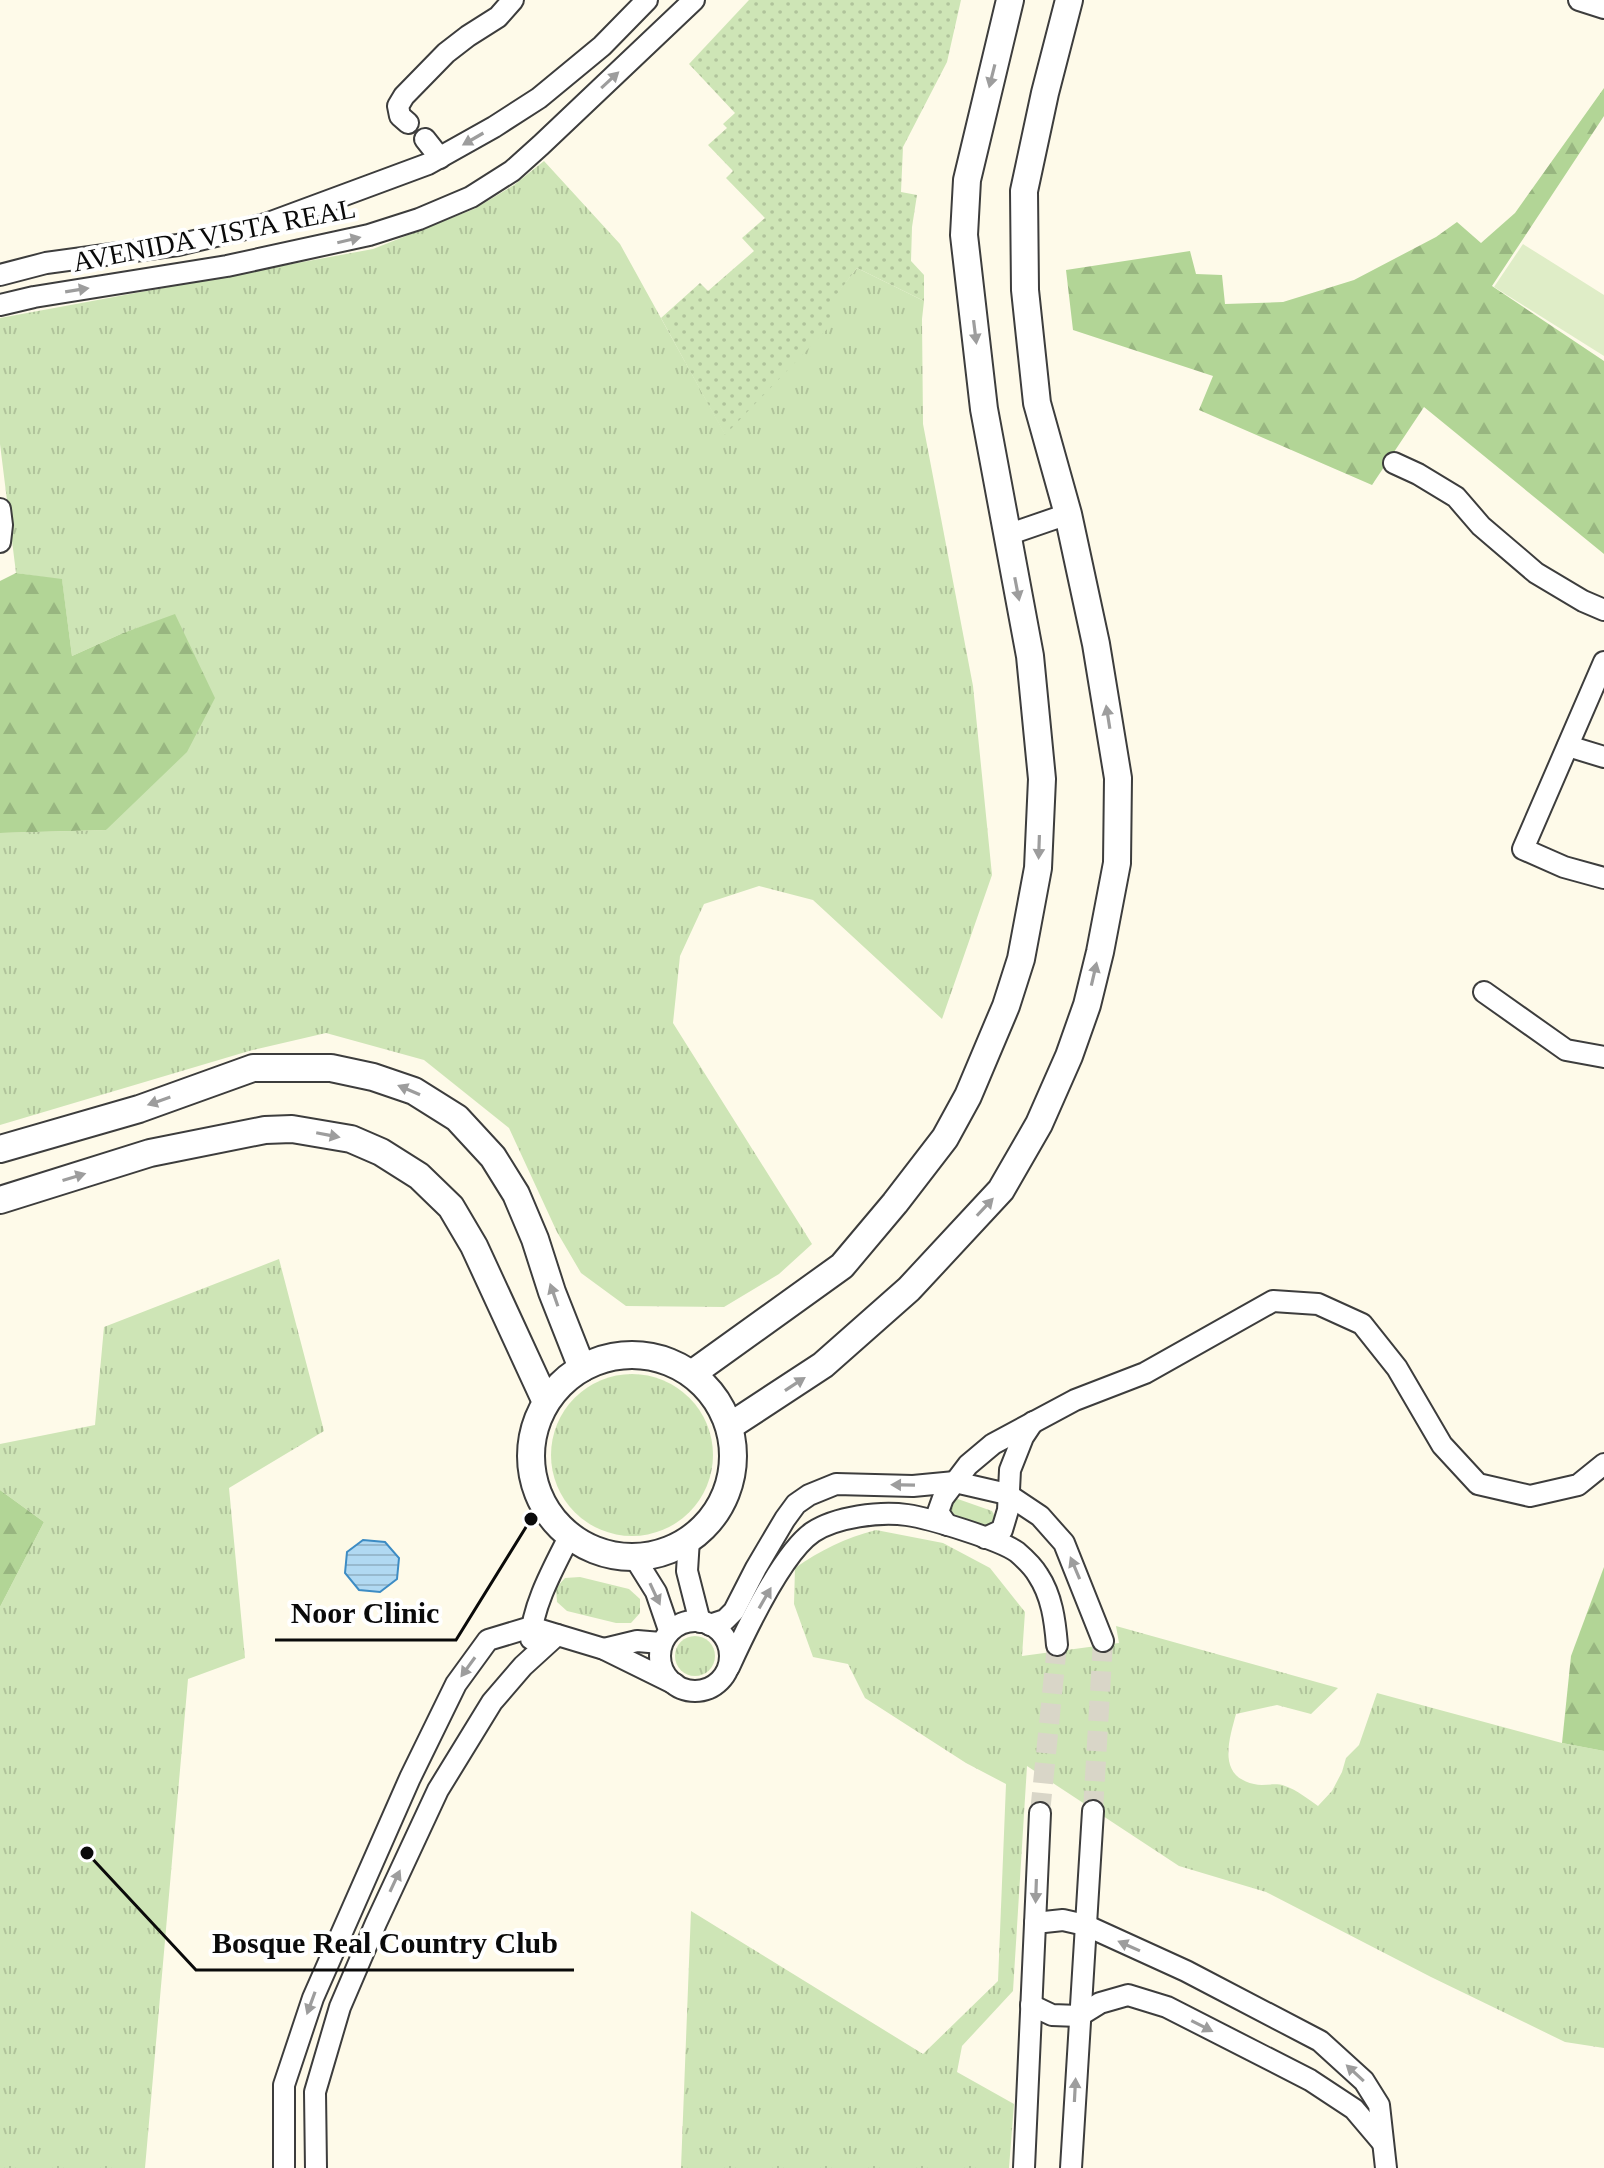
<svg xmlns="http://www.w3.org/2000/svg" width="1604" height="2168" font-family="Georgia,serif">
	<defs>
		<pattern id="grass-tufts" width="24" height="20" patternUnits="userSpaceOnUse" patternTransform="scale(2)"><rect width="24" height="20" fill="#cee5b6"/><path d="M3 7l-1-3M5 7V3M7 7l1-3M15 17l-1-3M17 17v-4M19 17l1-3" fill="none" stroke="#b0c39b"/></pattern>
		<pattern id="forest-firs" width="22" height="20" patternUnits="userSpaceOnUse" patternTransform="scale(2)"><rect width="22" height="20" fill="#b2d596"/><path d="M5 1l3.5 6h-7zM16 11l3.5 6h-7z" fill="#98b680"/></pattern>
		<pattern id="park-dots" width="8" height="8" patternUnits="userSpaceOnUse" patternTransform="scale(2)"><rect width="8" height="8" fill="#cee5b6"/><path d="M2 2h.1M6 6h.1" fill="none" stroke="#b0c39b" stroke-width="1.8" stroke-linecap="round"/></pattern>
		<pattern id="water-rules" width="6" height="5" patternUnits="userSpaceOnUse" patternTransform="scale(2)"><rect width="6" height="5" fill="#b1d9f2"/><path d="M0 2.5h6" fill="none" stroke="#97b9ce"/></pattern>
	</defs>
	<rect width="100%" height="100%" fill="#fefae9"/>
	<g fill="url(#grass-tufts)">
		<path d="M 544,161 L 620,244 L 725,434 L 857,268 L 924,301 L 922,319 L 923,424 L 973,686 L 992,875 L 942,1019 L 813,900 L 759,886 L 704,904 L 680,956 L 673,1023 L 812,1244 L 779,1274 L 724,1307 L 626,1306 L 581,1273 L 557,1232 L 509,1128 L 424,1060 L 326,1033 L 249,1051 L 0,1125 L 0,833 L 106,830 L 175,615 L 123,633 L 72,656 L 62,580 L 16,573 L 0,444 L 0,318 L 373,249 L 474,209 L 514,185 Z"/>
		<path d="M 279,1259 L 324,1431 L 229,1488 L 245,1658 L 188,1679 L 145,2168 L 0,2168 L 0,1607 L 44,1522 L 0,1490 L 0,1444 L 95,1425 L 104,1327 Z"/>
		<circle cx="632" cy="1455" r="81"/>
		<path d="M 955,1498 L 992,1511 L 997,1521 L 991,1530 L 953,1522 L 945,1503 Z"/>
		<path d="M 876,1530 L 943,1543 L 990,1568 L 1025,1612 L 1022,1656 L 1119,1643 L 1116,1626 L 1338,1688 L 1311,1714 L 1277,1705 L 1236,1714 C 1229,1740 1217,1776 1254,1784 C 1264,1787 1274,1782 1285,1786 C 1297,1790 1308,1799 1318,1806 L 1332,1791 L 1342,1772 L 1346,1758 L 1359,1745 L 1377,1693 L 1562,1743 L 1604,1751 L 1604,2048 L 1565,2042 L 1431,1977 L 1266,1892 L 1179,1866 L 1027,1766 L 1013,1991 L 962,2046 L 957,2072 L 1014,2104 L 1009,2168 L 681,2168 L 691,1911 L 923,2054 L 998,1981 L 1006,1784 L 966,1763 L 865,1698 L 848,1664 L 813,1657 L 794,1604 L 795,1568 C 821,1550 845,1538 876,1530 Z"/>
		<path d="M 580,1577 L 629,1589 L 640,1599 L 640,1613 L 631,1623 L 616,1623 L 567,1611 L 557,1602 L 556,1588 L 565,1578 Z"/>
		<circle cx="695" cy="1656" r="20"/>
	</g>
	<g fill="url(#forest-firs)">
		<path d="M 1604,88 L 1604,116 L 1492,286 L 1604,361 L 1604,554 L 1424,407 L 1372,485 L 1199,410 L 1213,376 L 1073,330 L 1066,270 L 1190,251 L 1196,274 L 1222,275 L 1225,304 L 1283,302 L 1354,280 L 1436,237 L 1457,222 L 1481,243 L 1515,213 Z"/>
		<path d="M 16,573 L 62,579 L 72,656 L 123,633 L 175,614 L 215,698 L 187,752 L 106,830 L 0,833 L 0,581 Z"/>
		<path d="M 0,1490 L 44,1522 L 0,1607 Z"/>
		<path d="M 1604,1567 L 1604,1751 L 1562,1743 L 1571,1656 Z"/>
	</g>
	<path fill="url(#park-dots)" d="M 749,0 L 961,0 L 947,62 L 903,147 L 901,192 L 917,195 L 912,227 L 911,261 L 924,275 L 924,301 L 857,268 L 834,298 L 833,323 L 725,435 L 661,318 L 700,283 L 708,291 L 754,251 L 742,238 L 765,218 L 726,178 L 733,171 L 708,145 L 727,128 L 723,124 L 735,113 L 689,64 Z"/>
	<path fill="#dfedc7" d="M 1523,244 L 1604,295 L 1604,356 L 1494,287 Z"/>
	<path fill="url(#water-rules)" stroke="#3d8cc4" stroke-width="2" d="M 363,1540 L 385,1542 L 399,1558 L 397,1579 L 380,1592 L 359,1590 L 345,1573 L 347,1552 Z"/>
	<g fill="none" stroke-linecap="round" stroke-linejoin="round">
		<g stroke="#d9d6c8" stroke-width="20" stroke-dasharray="20 10" stroke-linecap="butt">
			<path d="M 1093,1811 L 1103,1641"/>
			<path d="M 1040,1813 L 1057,1645"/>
		</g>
		<defs>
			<g id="minor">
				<path d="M 1579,0 L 1604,8"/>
				<path d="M 408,123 L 400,116 L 398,106 L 404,96 L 446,53 L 468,36 L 498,17 L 513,0"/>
				<path d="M 425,139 L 440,158"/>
				<path d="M 0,275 L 46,263 L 178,245 L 266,224 L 428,164 L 494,127 L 539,98 L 602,46 L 647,0"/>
				<path d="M 0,305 L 34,297 L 227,266 L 369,235 L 419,219 L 471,197 L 512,171 L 541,145 L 694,0"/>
				<path d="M 1394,463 L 1418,474 L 1456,497 L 1481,526 L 1536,573 L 1583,601 L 1604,610"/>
				<path d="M 0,509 L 2,525 L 0,542"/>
				<path d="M 1007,535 L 1068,514"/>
				<path d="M 1604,662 L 1523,849 L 1564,867 L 1604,878"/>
				<path d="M 1568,746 L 1604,757"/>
				<path d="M 1484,992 L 1566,1050 L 1604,1057"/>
				<path d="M 947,1525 L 938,1512 L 943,1498 L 968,1465 L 993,1444 L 1075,1400 L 1145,1373 L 1273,1301 L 1318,1304 L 1362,1324 L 1397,1368 L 1442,1445 L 1478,1484 L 1530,1496 L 1578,1485 L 1604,1464"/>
				<path d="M 985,1538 L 1002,1530 L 1008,1510 L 1010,1470 L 1023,1437 L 1033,1422"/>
				<path d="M 689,1539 L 687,1571 L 700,1622"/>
				<path d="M 636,1560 L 656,1592 L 669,1630"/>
				<circle cx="695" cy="1656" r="35"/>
				<path d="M 710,1625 L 725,1620 L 734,1611 L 756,1568 L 785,1519 L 796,1504 L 809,1495 L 836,1484 L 913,1486 L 955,1482 L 1007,1494 L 1040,1516 L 1064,1543 L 1103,1641"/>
				<path d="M 531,1639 C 532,1606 554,1567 569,1537"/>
				<path d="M 604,1649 L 637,1641 L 661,1643"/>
				<path d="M 729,1667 C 745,1632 782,1553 813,1532 C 836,1517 880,1511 907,1515 C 929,1518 1001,1540 1017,1552 C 1024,1558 1034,1568 1038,1575 C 1052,1596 1055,1621 1057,1645"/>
				<path d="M 1035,1923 L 1063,1920 L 1085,1925 L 1186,1971 L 1320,2041 L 1364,2081 L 1379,2105 L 1386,2168"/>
				<path d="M 1031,2005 L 1052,2015 L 1079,2016 L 1100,2003 L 1128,1995 L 1167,2007 L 1310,2080 L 1354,2109 L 1382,2142"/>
				<path d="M 284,2168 L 284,2085 L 313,1998 L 410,1778 L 456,1684 L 488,1640 L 531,1627 L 604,1649 L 675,1684"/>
				<path d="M 316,2168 L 315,2092 L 340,2007 L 376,1923 L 438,1790 L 492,1702 L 523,1666 L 557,1635"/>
				<path d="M 1024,2168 L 1040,1813"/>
				<path d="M 1071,2168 L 1093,1811"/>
			</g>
			<g id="tertiary">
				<path d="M 0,1149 L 139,1109 L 253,1068 L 331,1068 L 373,1077 L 414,1091 L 457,1118 L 493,1157 L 516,1194 L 535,1239 L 552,1292 L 582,1368"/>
				<path d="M 0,1200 L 150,1153 L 265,1130 L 292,1129 L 351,1139 L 381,1152 L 419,1176 L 451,1207 L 474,1246 L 546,1402"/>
				<circle cx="632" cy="1456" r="101"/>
				<path d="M 693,1373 L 842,1266 L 895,1203 L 945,1138 L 968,1096 L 1006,1006 L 1021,959 L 1038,868 L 1042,779 L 1030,656 L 984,409 L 964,235 L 967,180 L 1010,0"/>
				<path d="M 730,1426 L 823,1365 L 909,1289 L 1001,1190 L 1039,1124 L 1069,1056 L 1087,1005 L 1100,952 L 1117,863 L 1118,778 L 1096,644 L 1068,514 L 1037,403 L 1025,290 L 1024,191 L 1045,93 L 1069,0"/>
			</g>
		</defs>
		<use href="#minor" stroke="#3d3d3d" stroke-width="24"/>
		<use href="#tertiary" stroke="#3d3d3d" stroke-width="30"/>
		<use href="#minor" stroke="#fff" stroke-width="20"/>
		<use href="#tertiary" stroke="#fff" stroke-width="26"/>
	</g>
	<defs><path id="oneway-solid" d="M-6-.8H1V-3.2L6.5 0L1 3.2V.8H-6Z" transform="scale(2)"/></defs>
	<g fill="#9d9d9d">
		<use href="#oneway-solid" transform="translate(992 76) rotate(104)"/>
		<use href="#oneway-solid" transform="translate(610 80) rotate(-43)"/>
		<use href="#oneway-solid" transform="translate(473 139) rotate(150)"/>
		<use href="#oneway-solid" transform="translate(349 240) rotate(-13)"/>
		<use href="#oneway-solid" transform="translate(77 290) rotate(-9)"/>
		<use href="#oneway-solid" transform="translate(975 332) rotate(83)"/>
		<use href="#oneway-solid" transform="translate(1017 589) rotate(79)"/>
		<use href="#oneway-solid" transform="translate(1108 717) rotate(-99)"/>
		<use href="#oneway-solid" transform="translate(1039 847) rotate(92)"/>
		<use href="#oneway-solid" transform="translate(1094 974) rotate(-77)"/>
		<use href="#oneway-solid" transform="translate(409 1090) rotate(-157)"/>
		<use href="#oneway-solid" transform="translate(159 1101) rotate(161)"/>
		<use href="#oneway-solid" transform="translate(328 1135) rotate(11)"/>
		<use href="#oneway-solid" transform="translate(74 1177) rotate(-17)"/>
		<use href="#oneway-solid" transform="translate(985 1207) rotate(-47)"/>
		<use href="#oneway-solid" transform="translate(554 1295) rotate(-109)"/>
		<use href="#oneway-solid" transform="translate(795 1384) rotate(-33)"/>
		<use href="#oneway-solid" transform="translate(903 1485) rotate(-179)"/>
		<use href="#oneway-solid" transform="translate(1075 1568) rotate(-113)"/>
		<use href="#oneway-solid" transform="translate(655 1594) rotate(65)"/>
		<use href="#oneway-solid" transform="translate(765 1598) rotate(-60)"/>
		<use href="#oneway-solid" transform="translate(468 1667) rotate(126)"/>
		<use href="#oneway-solid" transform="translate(395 1881) rotate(-65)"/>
		<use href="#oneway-solid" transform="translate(1036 1891) rotate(92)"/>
		<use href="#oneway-solid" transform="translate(1129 1946) rotate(-156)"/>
		<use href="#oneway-solid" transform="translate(311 2003) rotate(110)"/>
		<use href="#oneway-solid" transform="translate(1202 2026) rotate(27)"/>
		<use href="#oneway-solid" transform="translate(1355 2073) rotate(-137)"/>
		<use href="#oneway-solid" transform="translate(1075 2090) rotate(-87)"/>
	</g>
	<g text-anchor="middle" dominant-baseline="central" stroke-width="8" stroke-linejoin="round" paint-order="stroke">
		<g font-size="28" fill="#0a0a0a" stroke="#fff">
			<text transform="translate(214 235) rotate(-11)">AVENIDA VISTA REAL</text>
		</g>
	</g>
	<path fill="none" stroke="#0a0a0a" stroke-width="3" d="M531 1519L456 1640H275M87 1853L196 1970H574"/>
	<g fill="#0a0a0a" stroke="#fff" stroke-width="3">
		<circle cx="531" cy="1519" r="8"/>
		<circle cx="87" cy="1853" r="8"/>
	</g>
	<g font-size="30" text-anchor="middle" font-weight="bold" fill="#0a0a0a" stroke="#fff" stroke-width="8" stroke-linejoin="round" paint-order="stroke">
		<text x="365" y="1623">Noor Clinic</text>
		<text x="385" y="1953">Bosque Real Country Club</text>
	</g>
</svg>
